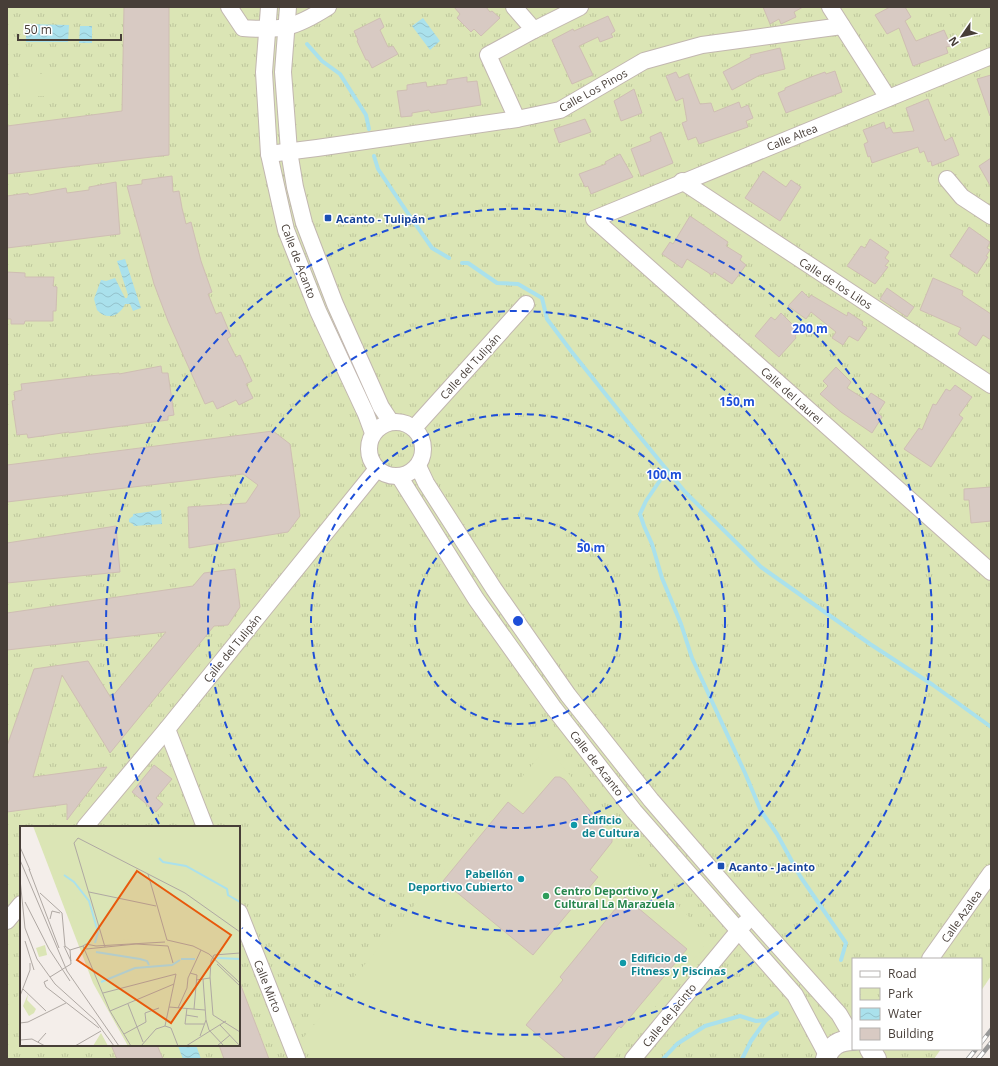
<svg xmlns="http://www.w3.org/2000/svg" width="998" height="1066" font-family="'Open Sans',sans-serif">
	<defs>
		<pattern id="park-tufts" width="24" height="20" patternUnits="userSpaceOnUse"><rect width="24" height="20" fill="#dbe5b5"/><path d="M3 7l-1-3M5 7V3M7 7l1-3M15 17l-1-3M17 17v-4M19 17l1-3" fill="none" stroke="#bdc69c"/></pattern>
		<pattern id="water-waves" width="16" height="10" patternUnits="userSpaceOnUse"><rect width="16" height="10" fill="#aae1ec"/><path d="M0 5q4-4 8 0t8 0" fill="none" stroke="#94c2cb"/></pattern>
	</defs>
	<rect width="100%" height="100%" fill="#f4eeea"/>
	<path fill="url(#park-tufts)" fill-rule="evenodd" d="M 7,7 L 991,7 L 991,976 L 981,991 L 981,959 L 853,959 L 853,1049 L 941,1049 L 934,1059 L 7,1059 ZM 21,827 L 239,827 L 239,1045 L 21,1045 Z"/>
	<g fill="#dbe5b5">
		<path d="M 19,74 L 62,74 L 62,96 L 20,96 Z"/>
		<path d="M 548,746 L 628,853 L 710,939 L 613,1059 L 311,1059 L 303,1038 Z"/>
		<path d="M 21,992 L 21,1032 L 7,1020 L 7,1009 Z"/>
		<path d="M 851,1049 C 858,1051 863,1053 867,1059 L 834,1059 L 838,1053 Z"/>
	</g>
	<g fill="url(#water-waves)">
		<path d="M 423,18 L 440,41 L 430,50 L 412,26 Z"/>
		<path d="M 26,24 L 69,25 L 68,42 L 26,42 Z"/>
		<path d="M 80,26 L 92,26 L 92,43 L 79,43 Z"/>
		<path d="M 125,259 L 141,308 L 133,311 L 130,304 L 125,304 C 120,316 107,321 97,310 L 94,299 L 101,280 L 106,281 L 115,278 L 125,298 L 127,298 L 128,295 L 117,261 Z"/>
		<path d="M 161,510 L 162,524 L 134,526 L 133,524 L 129,522 L 129,519 L 133,516 L 133,514 Z"/>
		<path d="M 181,1045 L 196,1045 L 201,1059 L 183,1059 L 178,1046 Z"/>
	</g>
	<g fill="none" stroke-linecap="round" stroke-linejoin="round">
		<g stroke="#aae1ec" stroke-width="4">
			<path d="M 307,44 L 322,61 L 340,74 L 366,115 L 369,129"/>
			<path d="M 374,156 L 378,169 L 407,212 L 432,248 L 449,258"/>
			<path d="M 462,263 L 468,263 L 497,283 L 518,284 L 542,298 L 547,319 L 571,351 L 627,421 L 685,492 L 761,567 L 870,644 L 933,685 L 991,727"/>
			<path d="M 667,470 L 646,501 L 640,514 L 644,526 L 652,544 L 662,578 L 681,624 L 692,658 L 745,773 L 761,811 L 777,834 L 800,876 L 846,943 L 841,960"/>
			<path d="M 663,1059 L 677,1044 L 705,1026 L 740,1016 L 756,1021 L 766,1020 L 777,1013"/>
			<path d="M 742,1059 L 751,1041 L 766,1020"/>
		</g>
	</g>
	<g fill="#d8cac3" stroke="#cfbeb3">
		<path d="M 124,7 L 169,7 L 169,155 L 7,174 L 7,126 L 122,111 Z"/>
		<path d="M 454,7 L 486,7 L 490,12 L 492,11 L 500,18 L 481,36 L 474,29 L 471,32 L 457,18 L 460,14 Z"/>
		<path d="M 763,7 L 803,7 L 794,12 L 796,17 L 781,24 L 779,19 L 770,24 Z"/>
		<path d="M 890,7 L 905,7 L 911,17 L 905,21 L 916,41 L 944,30 L 951,46 L 946,47 L 948,53 L 913,66 L 899,28 L 887,34 L 875,15 Z"/>
		<path d="M 608,16 L 615,31 L 611,34 L 613,37 L 600,42 L 598,37 L 579,46 L 593,75 L 572,84 L 552,40 L 573,29 L 574,31 Z"/>
		<path d="M 380,18 L 384,27 L 380,30 L 388,47 L 393,46 L 398,54 L 372,68 L 368,60 L 366,60 L 357,41 L 358,40 L 354,31 Z"/>
		<path d="M 780,48 L 785,69 L 760,75 L 732,90 L 723,72 L 751,57 L 750,55 Z"/>
		<path d="M 835,71 L 842,92 L 786,113 L 778,93 L 785,90 L 785,88 L 811,77 L 825,72 L 826,74 Z"/>
		<path d="M 676,72 L 679,78 L 688,74 L 700,104 L 711,103 L 714,112 L 739,102 L 741,108 L 748,105 L 753,118 L 746,121 L 748,127 L 699,144 L 696,137 L 688,140 L 682,123 L 687,121 L 683,98 L 676,101 L 666,76 Z"/>
		<path d="M 991,75 L 991,115 L 990,116 L 977,79 Z"/>
		<path d="M 467,77 L 467,82 L 477,81 L 481,105 L 431,113 L 429,110 L 412,113 L 412,116 L 401,117 L 397,91 L 407,90 L 407,85 L 426,82 L 427,87 L 447,84 L 447,80 Z"/>
		<path d="M 634,89 L 642,113 L 621,121 L 614,101 Z"/>
		<path d="M 928,99 L 945,141 L 952,137 L 959,155 L 932,166 L 931,161 L 928,162 L 924,151 L 920,153 L 918,147 L 872,163 L 870,156 L 868,157 L 864,144 L 868,142 L 863,130 L 884,122 L 886,129 L 890,127 L 893,133 L 914,131 L 906,108 Z"/>
		<path d="M 585,119 L 591,132 L 559,143 L 554,129 Z"/>
		<path d="M 661,132 L 673,163 L 641,176 L 631,149 L 651,141 L 650,137 Z"/>
		<path d="M 620,154 L 633,177 L 591,194 L 588,186 L 585,187 L 579,174 L 606,164 L 605,162 Z"/>
		<path d="M 991,158 L 991,187 L 979,166 Z"/>
		<path d="M 763,171 L 786,187 L 791,180 L 801,187 L 780,221 L 745,198 Z"/>
		<path d="M 172,176 L 173,192 L 179,191 L 182,208 L 186,224 L 191,222 L 201,261 L 212,292 L 208,294 L 216,314 L 221,312 L 231,336 L 227,339 L 236,357 L 240,355 L 252,381 L 246,384 L 253,398 L 239,405 L 236,400 L 217,409 L 213,401 L 205,404 L 168,321 L 154,284 L 127,186 L 142,184 L 142,180 Z"/>
		<path d="M 116,182 L 120,234 L 7,248 L 7,196 L 28,193 L 29,195 L 66,188 L 67,193 L 89,190 L 89,187 Z"/>
		<path d="M 690,216 L 728,242 L 726,246 L 742,256 L 740,260 L 746,265 L 732,284 L 714,272 L 712,275 L 687,259 L 682,268 L 662,254 L 670,242 L 673,244 Z"/>
		<path d="M 969,227 L 990,242 L 987,248 L 990,250 L 986,256 L 988,257 L 977,274 L 950,256 Z"/>
		<path d="M 870,239 L 889,252 L 885,258 L 889,261 L 885,266 L 888,267 L 875,284 L 847,266 L 861,246 L 865,248 Z"/>
		<path d="M 7,272 L 25,273 L 25,277 L 54,277 L 53,286 L 57,287 L 56,311 L 53,311 L 53,321 L 25,321 L 24,324 L 11,324 L 11,319 L 7,319 Z"/>
		<path d="M 933,278 L 963,291 L 962,295 L 991,314 L 991,340 L 983,335 L 976,346 L 958,334 L 961,328 L 920,310 Z"/>
		<path d="M 887,288 L 914,307 L 907,317 L 880,299 Z"/>
		<path d="M 802,291 L 809,298 L 811,295 L 847,316 L 848,312 L 863,322 L 862,325 L 867,328 L 858,341 L 849,336 L 843,345 L 832,338 L 836,332 L 811,312 L 806,319 L 788,306 Z"/>
		<path d="M 781,313 L 799,331 L 795,336 L 796,338 L 779,357 L 755,336 L 771,317 L 775,320 Z"/>
		<path d="M 161,366 L 162,373 L 168,373 L 174,415 L 168,416 L 168,420 L 69,433 L 69,432 L 28,438 L 27,434 L 17,435 L 12,401 L 15,400 L 14,392 L 22,390 L 21,384 L 89,376 L 119,373 L 119,374 Z"/>
		<path d="M 836,367 L 851,382 L 847,388 L 866,400 L 871,393 L 885,402 L 878,413 L 882,417 L 872,433 L 841,412 L 820,394 L 828,386 L 823,381 Z"/>
		<path d="M 955,385 L 972,397 L 959,415 L 963,418 L 931,467 L 904,449 L 919,428 L 922,430 L 933,404 L 936,405 L 946,389 L 950,391 Z"/>
		<path d="M 273,431 L 290,444 L 300,516 L 288,532 L 189,548 L 188,507 L 246,503 L 258,485 L 243,474 L 7,502 L 7,465 Z"/>
		<path d="M 991,487 L 991,521 L 971,523 L 969,500 L 964,500 L 964,489 Z"/>
		<path d="M 116,526 L 120,572 L 7,583 L 7,543 Z"/>
		<path d="M 235,569 L 240,607 L 228,625 L 214,626 L 110,753 L 62,675 L 33,777 L 107,767 L 67,820 L 67,804 L 7,812 L 7,746 L 34,669 L 88,661 L 111,698 L 166,632 L 7,650 L 7,613 L 193,586 L 204,573 Z"/>
		<path d="M 154,765 L 172,779 L 156,798 L 163,804 L 156,812 L 132,792 Z"/>
		<path d="M 555,777 L 560,777 L 565,780 L 612,838 L 612,842 L 590,870 L 598,877 L 533,955 L 443,881 L 508,802 L 523,814 Z"/>
		<path d="M 625,897 L 687,949 L 621,1028 L 619,1026 L 593,1059 L 566,1059 L 526,1025 L 563,980 L 560,977 Z"/>
		<path d="M 240,983 L 269,1059 L 224,1059 L 219,1045 L 239,1045 Z"/>
		<path d="M 111,1045 L 157,1045 L 163,1059 L 117,1059 Z"/>
	</g>
	<g fill="none" stroke-linecap="round" stroke-linejoin="round">
		<defs>
			<g id="minor">
				<path d="M 229,7 L 243,28 C 282,31 295,28 328,7"/>
				<path d="M 269,7 L 264,72 L 269,154 L 286,230 L 318,311 L 366,414 L 373,433"/>
				<path d="M 288,7 L 283,72 L 289,151 L 295,187 L 304,223 L 335,304 L 381,407 L 391,422"/>
				<path d="M 514,7 L 534,30"/>
				<path d="M 830,7 L 888,98"/>
				<path d="M 991,56 L 594,219 L 991,572"/>
				<path d="M 517,119 L 488,55 L 534,30 L 580,7"/>
				<path d="M 269,154 L 317,148 L 517,119 L 560,110 L 644,61 L 702,45 L 842,26"/>
				<path d="M 947,179 L 962,197 L 991,216"/>
				<path d="M 682,181 L 991,385"/>
				<circle cx="396" cy="449" r="27"/>
				<path d="M 414,428 L 526,304"/>
				<path d="M 418,466 L 426,483 L 494,589 L 568,695 L 651,800 L 740,903 L 839,1014 L 853,1038"/>
				<path d="M 399,476 L 476,599 L 553,707 L 634,811 L 795,995 L 827,1055"/>
				<path d="M 167,729 L 205,827"/>
				<path d="M 85,827 L 167,729 L 377,469"/>
				<path d="M 239,912 L 297,1059"/>
				<path d="M 7,921 L 21,904"/>
				<path d="M 930,959 L 991,873"/>
				<path d="M 633,1059 L 745,923"/>
			</g>
			<g id="tertiary">
				<path d="M 870,1049 L 876,1059"/>
				<path d="M 826,1059 C 829,1046 840,1040 853,1040"/>
			</g>
		</defs>
		<use href="#minor" stroke="#c2b7b0" stroke-width="18"/>
		<use href="#tertiary" stroke="#c2b7b0" stroke-width="22"/>
		<use href="#minor" stroke="#fff" stroke-width="16"/>
		<use href="#tertiary" stroke="#fff" stroke-width="20"/>
		<defs>
			<g id="rail">
				<path d="M 981,1043 L 991,1030"/>
				<path d="M 968,1059 L 976,1049"/>
				<path d="M 978,1059 L 991,1043"/>
			</g>
		</defs>
		<use href="#rail" stroke="#989898" stroke-width="4.5"/>
		<use href="#rail" stroke="#fff" stroke-width="3" stroke-dasharray="9" stroke-linecap="butt"/>
	</g>
	<g fill="none" stroke="#1d4ed8" stroke-width="2" stroke-dasharray="7 5">
		<circle cx="518" cy="621" r="103"/>
		<circle cx="518" cy="621" r="207"/>
		<circle cx="518" cy="621" r="310"/>
		<path d="M159 824A413 413 0 1 1 242 928"/>
	</g>
	<g fill="#1a4fb4" stroke="#fff" stroke-width="1.5">
		<rect x="324" y="214" width="8" height="8" rx="2"/>
		<rect x="717" y="862" width="8" height="8" rx="2"/>
	</g>
	<g fill="#0f9aa8" stroke="#fff" stroke-width="1.5">
		<circle cx="574" cy="825" r="4"/>
		<circle cx="521" cy="879" r="4"/>
		<circle cx="623" cy="963" r="4"/>
	</g>
	<circle fill="#2e9e5b" stroke="#fff" stroke-width="1.5" cx="546" cy="896" r="4"/>
	<g text-anchor="middle" dominant-baseline="central" stroke-width="3" stroke-linejoin="round" paint-order="stroke">
		<g font-size="11" fill="#473e38" stroke="#fff">
			<text transform="translate(593 90) rotate(-29)">Calle Los Pinos</text>
			<text transform="translate(792 137) rotate(-22)">Calle Altea</text>
			<text transform="translate(299 261) rotate(69)">Calle de Acanto</text>
			<text transform="translate(836 283) rotate(33)">Calle de los Lilos</text>
			<text transform="translate(470 366) rotate(-48)">Calle del Tulipán</text>
			<text transform="translate(792 395) rotate(42)">Calle del Laurel</text>
			<text transform="translate(232 648) rotate(-51)">Calle del Tulipán</text>
			<text transform="translate(597 763) rotate(52)">Calle de Acanto</text>
			<text transform="translate(961 916) rotate(-55)">Calle Azalea</text>
			<text transform="translate(268 986) rotate(68)">Calle Mirto</text>
			<text transform="translate(669 1015) rotate(-51)">Calle de Jacinto</text>
		</g>
		<g font-size="11" font-weight="bold" fill="#164399" stroke="#fff" text-anchor="start">
			<text x="336" y="218">Acanto - Tulipán</text>
			<text x="729" y="866">Acanto - Jacinto</text>
		</g>
		<g font-size="11" font-weight="bold" fill="#0d838f" stroke="#fff" text-anchor="start">
			<text x="582" y="819">Edificio<tspan x="582" dy="13">de Cultura</tspan></text>
			<text x="513" y="873" text-anchor="end">Pabellón<tspan x="513" dy="13">Deportivo Cubierto</tspan></text>
			<text x="631" y="957">Edificio de<tspan x="631" dy="13">Fitness y Piscinas</tspan></text>
		</g>
		<g font-size="11" font-weight="bold" fill="#27864d" stroke="#fff" text-anchor="start">
			<text x="554" y="890">Centro Deportivo y<tspan x="554" dy="13">Cultural La Marazuela</tspan></text>
		</g>
	</g>
	<g transform="translate(20 826)">
		<rect width="220" height="220" fill="#f4eeea"/>
		<path d="M 25,119 L 27,129 L 19,131 L 16,122 Z" fill="#dbe5b5"/>
		<path d="M 13,0 L 220,0 L 220,220 L 108,220 L 73,157 ZM 81,207 L 88,220 L 73,220 Z" fill="#dbe5b5"/>
		<path d="M 72,67 L 101,74 L 112,113 L 86,116 ZM 58,72 L 64,73 L 68,78 L 75,102 L 68,101 L 54,88 L 53,74 ZM 8,168 L 7,174 L 16,183 L 14,187 L 9,190 L 3,180 Z" fill="#dbe5b5"/>
		<path fill="none" stroke="#aae1ec" stroke-width="2" d="M 139,32 L 143,36 L 166,40 L 207,63 L 208,69 L 220,76M 44,49 L 54,56 L 69,75 L 78,106 L 75,117M 76,126 L 120,133 L 127,135 L 129,139M 197,132 L 220,133M 161,133 L 175,133M 81,156 L 115,142 L 152,139 L 160,134"/>
		<path fill="none" stroke="#afa8a3" stroke-width="1" d="M 0,21 L 10,44M 0,34 L 47,145 L 99,220M 9,43 L 39,122M 128,48 L 147,114M 0,53 L 5,102 L 17,133 L 35,158 L 75,194 L 94,220M 69,66 L 136,80M 20,67 L 42,87 L 45,120 L 50,124 L 63,120M 5,76 L 29,123 L 50,155M 30,93 L 32,85 L 40,87M 147,114 L 173,120 L 189,128 L 220,157M 5,115 L 14,144M 44,120 L 51,135M 148,120 L 153,137M 85,121 L 54,17 L 58,12 L 165,67 L 220,106M 66,123 L 116,118 L 148,120M 220,127 L 194,129 L 191,135 L 190,151 L 193,189 L 220,206M 197,138 L 220,160M 170,147 L 177,149 L 174,183M 30,151 L 51,138 L 50,124M 28,154 L 24,156 L 26,161 L 79,202M 176,154 L 190,152M 3,163 L 26,185M 83,167 L 156,148 L 145,200M 0,170 L 10,144 L 10,137M 108,178 L 123,216M 149,181 L 185,184M 158,182 L 167,162 L 168,152 L 181,124M 167,182 L 165,198 L 184,198M 90,185 L 154,158M 166,189 L 178,191M 186,194 L 189,204 L 204,220M 0,197 L 8,196 L 46,177M 200,199 L 220,220M 104,208 L 126,196 L 125,187 L 139,182M 180,210 L 186,194 L 183,153M 0,214 L 12,213 L 25,220M 18,216 L 26,207M 55,220 L 81,205M 111,220 L 90,185 L 63,120 L 66,118 L 76,120 L 145,116M 121,220 L 136,203 L 145,200 L 151,202 L 158,220M 166,220 L 206,195M 197,220 L 210,209"/>
		<path fill="#e8590c" fill-opacity="0.15" stroke="#e8590c" stroke-width="2" d="M 117,45 L 211,109 L 151,197 L 57,134 Z"/>
		<rect width="220" height="220" fill="none" stroke="#473e38" stroke-width="2"/>
	</g>
	<circle cx="518" cy="621" r="6" fill="#1d4ed8" stroke="#fff" stroke-width="2"/>
	<g font-size="12" text-anchor="middle" font-weight="bold" fill="#1d4ed8" stroke="#fff" stroke-width="3" stroke-linejoin="round" paint-order="stroke">
		<text x="810" y="333">200 m</text>
		<text x="737" y="406">150 m</text>
		<text x="664" y="479">100 m</text>
		<text x="591" y="552">50 m</text>
	</g>
	<rect width="998" height="1066" fill="none" stroke="#473e38" stroke-width="16"/>
	<rect x="852" y="958" width="130" height="92" fill="#ffffff" stroke="#b5b2af"/>
	<rect x="860" y="971" width="20" height="6" fill="#ffffff" stroke="#b5b2af"/>
	<text x="888" y="978" font-size="12" fill="#473e38">Road</text>
	<rect x="860" y="988" width="20" height="12" fill="url(#park-tufts)" stroke="#b5b2af"/>
	<text x="888" y="998" font-size="12" fill="#473e38">Park</text>
	<rect x="860" y="1008" width="20" height="12" fill="url(#water-waves)" stroke="#b5b2af"/>
	<text x="888" y="1018" font-size="12" fill="#473e38">Water</text>
	<rect x="860" y="1028" width="20" height="12" fill="#d8cac3" stroke="#b5b2af"/>
	<text x="888" y="1038" font-size="12" fill="#473e38">Building</text>
	<g transform="translate(962 36) rotate(236)" stroke="#ffffff" stroke-width="3" paint-order="stroke">
	<path d="M0-3L7 15L0 10L-7 15Z" fill="#473e38"/>
	<text y="-6" font-size="11" font-weight="bold" text-anchor="middle" fill="#473e38">N</text>
	</g>
	<path d="M18 34v6h103v-6" fill="none" stroke="#473e38" stroke-width="2"/>
	<text x="24" y="34" font-size="12" fill="#473e38" stroke="#ffffff" stroke-width="3" paint-order="stroke">50 m</text>
</svg>
